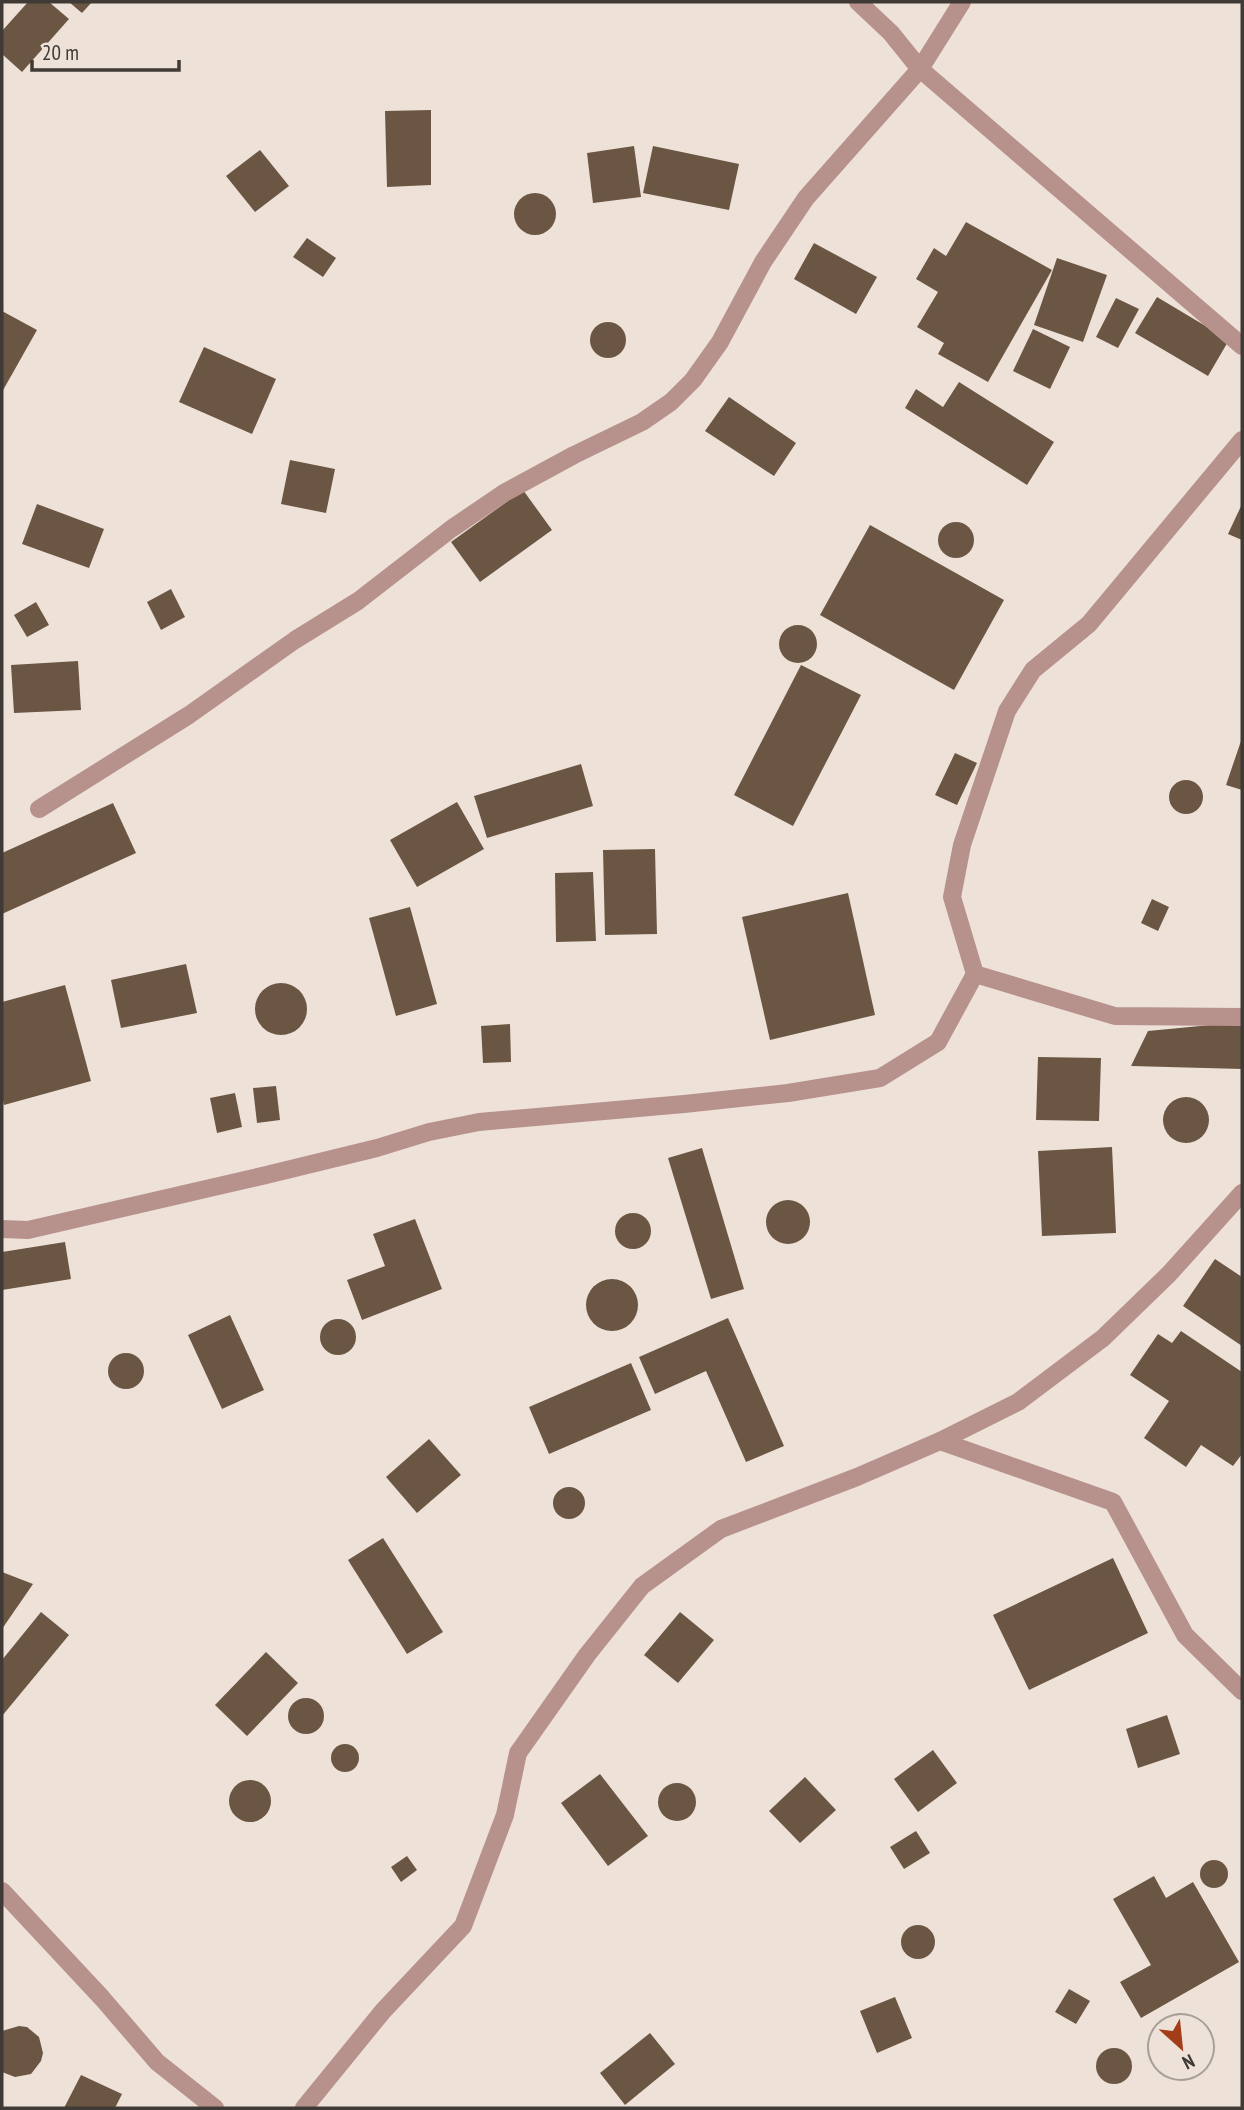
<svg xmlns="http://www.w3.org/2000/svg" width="1244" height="2110" font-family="'PT Sans Narrow',sans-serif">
	<rect width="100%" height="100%" fill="#eee2d8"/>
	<g fill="#6b5644">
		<path d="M 28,2 L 49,2 L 69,19 L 22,72 L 2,54 L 2,31 Z"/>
		<path d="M 69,2 L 92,2 L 82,13 Z"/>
		<path d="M 431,110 L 431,185 L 387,187 L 385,111 Z"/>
		<path d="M 634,146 L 641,197 L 593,203 L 587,153 Z"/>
		<path d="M 653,146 L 739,164 L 729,210 L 643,193 Z"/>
		<path d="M 260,150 L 289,186 L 255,212 L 226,176 Z"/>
		<circle cx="535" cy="214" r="21"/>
		<path d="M 966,222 L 1052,270 L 988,382 L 938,354 L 944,343 L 917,327 L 938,292 L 916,279 L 934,248 L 946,256 Z"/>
		<path d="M 307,238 L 336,258 L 323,277 L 293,257 Z"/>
		<path d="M 814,243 L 877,277 L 856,314 L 794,279 Z"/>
		<path d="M 1057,258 L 1107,275 L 1083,342 L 1034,325 Z"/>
		<path d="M 1157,297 L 1229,340 L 1208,376 L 1135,333 Z"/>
		<path d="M 1116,298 L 1139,309 L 1118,348 L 1096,337 Z"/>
		<path d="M 2,311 L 37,330 L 2,392 Z"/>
		<circle cx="608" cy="340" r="18"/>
		<path d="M 1033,329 L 1070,347 L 1050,389 L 1013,371 Z"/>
		<path d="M 204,347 L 276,379 L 252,434 L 179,402 Z"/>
		<path d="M 959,382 L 1054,442 L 1027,485 L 905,408 L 916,389 L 943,407 Z"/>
		<path d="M 729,397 L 796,443 L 774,476 L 705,431 Z"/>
		<path d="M 290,460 L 335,469 L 326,513 L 281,504 Z"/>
		<path d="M 523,490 L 552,530 L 480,582 L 451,542 Z"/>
		<path d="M 37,504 L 104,529 L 89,568 L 22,544 Z"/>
		<path d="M 1242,504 L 1242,540 L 1228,534 Z"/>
		<circle cx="956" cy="540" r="18"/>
		<path d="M 870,525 L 1004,600 L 954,690 L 820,615 Z"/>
		<path d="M 171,589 L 185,617 L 161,630 L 147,602 Z"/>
		<path d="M 36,602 L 49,625 L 27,637 L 14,615 Z"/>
		<circle cx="798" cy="644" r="19"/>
		<path d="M 78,661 L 81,710 L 14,713 L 11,665 Z"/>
		<path d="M 801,665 L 861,695 L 793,826 L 734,795 Z"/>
		<path d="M 1242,738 L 1242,790 L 1226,785 Z"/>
		<path d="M 955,753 L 977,763 L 957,805 L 935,795 Z"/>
		<path d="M 581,764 L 593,806 L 487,838 L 474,796 Z"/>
		<circle cx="1186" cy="797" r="17"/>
		<path d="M 457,802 L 484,849 L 417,887 L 390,840 Z"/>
		<path d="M 113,803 L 136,853 L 2,914 L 2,853 Z"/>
		<path d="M 655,849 L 657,934 L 605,935 L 603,850 Z"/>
		<path d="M 593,872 L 596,941 L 556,942 L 555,873 Z"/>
		<path d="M 848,893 L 875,1015 L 770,1040 L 742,917 Z"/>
		<path d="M 1152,899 L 1169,907 L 1158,931 L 1141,923 Z"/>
		<path d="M 410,907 L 437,1004 L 396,1016 L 369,918 Z"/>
		<path d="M 186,964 L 197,1013 L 121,1028 L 111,980 Z"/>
		<circle cx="281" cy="1009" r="26"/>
		<path d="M 65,985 L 91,1081 L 4,1105 L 2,1096 L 2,1002 Z"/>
		<path d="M 1242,1022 L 1242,1069 L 1131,1066 L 1148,1031 Z"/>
		<path d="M 510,1024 L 511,1062 L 483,1063 L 481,1026 Z"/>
		<path d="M 1038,1057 L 1101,1058 L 1099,1121 L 1036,1120 Z"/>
		<path d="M 276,1086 L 280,1120 L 257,1123 L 253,1088 Z"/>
		<path d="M 235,1093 L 242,1127 L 217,1133 L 210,1098 Z"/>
		<circle cx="1186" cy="1120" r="23"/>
		<path d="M 1112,1147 L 1116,1233 L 1042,1236 L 1038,1151 Z"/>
		<path d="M 702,1148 L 744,1289 L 711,1299 L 668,1158 Z"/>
		<circle cx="788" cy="1222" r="22"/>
		<circle cx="633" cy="1231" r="18"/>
		<path d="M 415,1219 L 442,1289 L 362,1320 L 347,1280 L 385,1266 L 373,1234 Z"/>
		<path d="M 65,1242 L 71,1279 L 2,1290 L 2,1252 Z"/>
		<path d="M 1215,1259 L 1242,1277 L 1242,1346 L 1183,1306 Z"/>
		<circle cx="612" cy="1305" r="26"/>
		<path d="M 230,1315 L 264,1390 L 222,1409 L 188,1335 Z"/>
		<path d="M 728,1318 L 784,1446 L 746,1462 L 706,1371 L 655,1394 L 639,1357 Z"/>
		<circle cx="338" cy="1337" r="18"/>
		<path d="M 1181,1331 L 1242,1372 L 1242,1454 L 1233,1466 L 1201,1445 L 1186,1467 L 1144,1438 L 1169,1401 L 1130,1375 L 1158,1334 L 1172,1343 Z"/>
		<circle cx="126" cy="1371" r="18"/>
		<path d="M 631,1363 L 651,1410 L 549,1454 L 529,1407 Z"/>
		<path d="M 429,1439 L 461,1475 L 417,1513 L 386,1477 Z"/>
		<circle cx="569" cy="1503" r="16"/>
		<path d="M 383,1538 L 443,1632 L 407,1654 L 348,1560 Z"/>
		<path d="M 1113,1558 L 1148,1633 L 1029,1690 L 993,1615 Z"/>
		<path d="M 2,1572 L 33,1584 L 2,1629 Z"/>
		<path d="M 41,1612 L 69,1635 L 2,1716 L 2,1660 Z"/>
		<path d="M 680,1612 L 714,1640 L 678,1683 L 644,1655 Z"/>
		<path d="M 266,1652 L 298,1683 L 247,1736 L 215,1705 Z"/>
		<circle cx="306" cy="1716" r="18"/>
		<path d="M 1167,1715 L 1180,1754 L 1138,1768 L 1126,1729 Z"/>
		<circle cx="345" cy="1758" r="14"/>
		<path d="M 933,1750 L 957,1783 L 918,1812 L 894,1779 Z"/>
		<path d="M 600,1774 L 648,1836 L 608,1866 L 561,1803 Z"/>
		<path d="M 805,1777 L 836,1810 L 800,1843 L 769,1811 Z"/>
		<circle cx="250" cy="1801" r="21"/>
		<circle cx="677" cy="1802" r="19"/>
		<path d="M 916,1831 L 930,1853 L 904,1869 L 890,1847 Z"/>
		<path d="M 407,1856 L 417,1870 L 401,1882 L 391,1867 Z"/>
		<circle cx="1214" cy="1874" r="14"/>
		<path d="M 1154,1876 L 1166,1898 L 1193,1882 L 1239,1962 L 1141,2018 L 1120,1982 L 1151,1965 L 1113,1899 Z"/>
		<circle cx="918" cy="1942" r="17"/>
		<path d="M 1069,1989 L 1090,2001 L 1076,2024 L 1055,2012 Z"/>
		<path d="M 895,1997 L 912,2038 L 877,2053 L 860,2011 Z"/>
		<path d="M 19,2026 L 27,2027 L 39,2037 L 43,2053 L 41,2061 L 31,2074 L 15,2077 L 2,2072 L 2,2031 Z"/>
		<path d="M 650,2033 L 675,2064 L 625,2105 L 600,2073 Z"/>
		<circle cx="1114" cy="2066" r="18"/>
		<path d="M 81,2075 L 122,2094 L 115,2108 L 64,2108 Z"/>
	</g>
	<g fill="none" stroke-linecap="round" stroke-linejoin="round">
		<g stroke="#b7928d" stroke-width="18">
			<path d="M 858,2 L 891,33 L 920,69 L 1242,346"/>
			<path d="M 39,809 L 189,715 L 295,640 L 358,601 L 451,529 L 504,493 L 574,455 L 642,422 L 671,402 L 693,380 L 720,342 L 763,262 L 806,198 L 920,69 L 962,2"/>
			<path d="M 975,974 L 952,897 L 962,845 L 1007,711 L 1033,670 L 1089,624 L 1242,440"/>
			<path d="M 2,1229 L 28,1230 L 262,1176 L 377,1148 L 429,1132 L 479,1122 L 684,1104 L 788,1093 L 880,1078 L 938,1042 L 975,974 L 1115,1016 L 1242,1017"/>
			<path d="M 940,1441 L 1113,1502 L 1185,1635 L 1242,1691"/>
			<path d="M 2,1891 L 102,1998 L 157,2062 L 215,2108"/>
			<path d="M 304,2108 L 383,2011 L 463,1926 L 505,1815 L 518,1753 L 587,1655 L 642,1586 L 721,1529 L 857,1477 L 940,1441 L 1018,1402 L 1103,1338 L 1169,1274 L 1242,1193"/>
		</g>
	</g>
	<rect width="1244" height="2110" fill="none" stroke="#3f3a36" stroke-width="7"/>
	<g transform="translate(1181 2047) rotate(153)"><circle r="33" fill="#eee2d8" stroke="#a89f97" stroke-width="2"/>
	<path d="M0-5L12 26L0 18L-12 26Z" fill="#a33c19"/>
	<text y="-10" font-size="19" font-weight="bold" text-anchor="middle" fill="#3f3a36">N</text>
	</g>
	<path d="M32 60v10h147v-10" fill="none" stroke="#3f3a36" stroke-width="3.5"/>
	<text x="42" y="60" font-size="21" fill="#3f3a36" stroke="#eee2d8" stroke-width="5" paint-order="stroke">20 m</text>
</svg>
